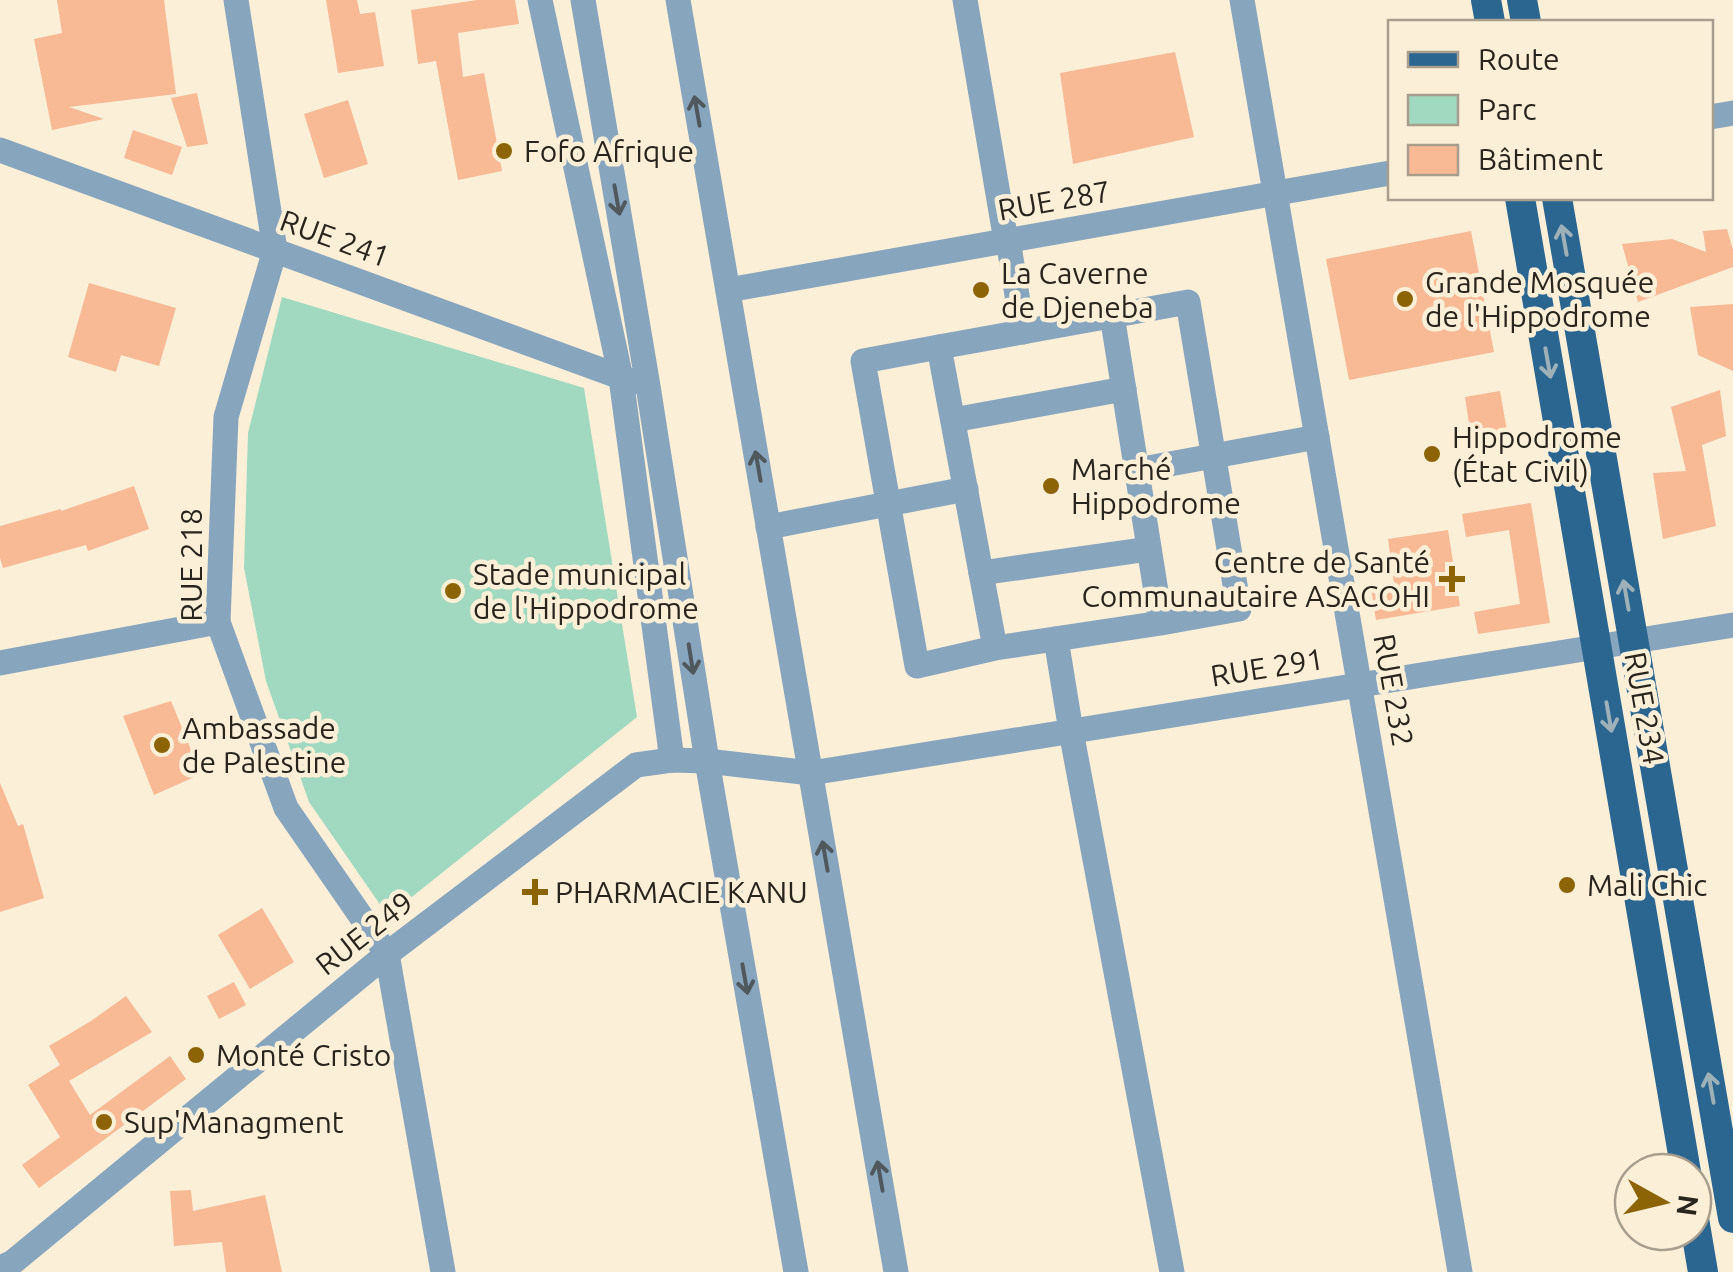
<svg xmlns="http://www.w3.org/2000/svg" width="1733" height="1272" font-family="Ubuntu,sans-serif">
	<rect width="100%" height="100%" fill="#fcefd8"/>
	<path fill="#a0d9bf" d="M 282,297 L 584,388 L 637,717 L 388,916 L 309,802 L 266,681 L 244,568 L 248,433 Z"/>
	<g fill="#f8b995">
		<path d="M 57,0 L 164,0 L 176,94 L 69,107 L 104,119 L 52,130 L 34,39 L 62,33 Z"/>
		<path d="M 326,0 L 357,0 L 360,14 L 375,12 L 384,66 L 338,73 Z"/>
		<path d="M 477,0 L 515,0 L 519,24 L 458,33 L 463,77 L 484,73 L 502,171 L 458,180 L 436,61 L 418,64 L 411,10 Z"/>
		<path d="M 1175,52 L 1194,137 L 1073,164 L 1060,73 Z"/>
		<path d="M 197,93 L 208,144 L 187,147 L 171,98 Z"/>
		<path d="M 348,100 L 368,164 L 324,178 L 304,114 Z"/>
		<path d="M 133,130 L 182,147 L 172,175 L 124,158 Z"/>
		<path d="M 1727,229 L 1733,250 L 1733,267 L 1638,302 L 1622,244 L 1672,239 L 1706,252 L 1703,231 Z"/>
		<path d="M 1471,231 L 1494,352 L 1349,380 L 1326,259 Z"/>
		<path d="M 89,283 L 176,308 L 159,366 L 121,355 L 116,372 L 68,357 Z"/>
		<path d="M 1733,304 L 1733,371 L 1698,355 L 1690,307 Z"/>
		<path d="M 1720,390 L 1726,436 L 1702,445 L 1716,526 L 1663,539 L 1653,473 L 1686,471 L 1671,407 Z"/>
		<path d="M 1500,391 L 1509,442 L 1473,450 L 1465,397 Z"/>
		<path d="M 134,486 L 149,529 L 88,551 L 86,545 L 3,568 L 0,558 L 0,526 L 61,509 L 61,511 Z"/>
		<path d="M 1531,503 L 1550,623 L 1478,634 L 1474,612 L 1520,604 L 1509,530 L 1466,537 L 1462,514 Z"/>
		<path d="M 1448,530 L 1460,606 L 1376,620 L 1371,588 L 1394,584 L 1388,539 Z"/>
		<path d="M 171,701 L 201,774 L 154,795 L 123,716 Z"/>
		<path d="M 0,783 L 18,826 L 23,824 L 44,898 L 0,912 Z"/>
		<path d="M 262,908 L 294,962 L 250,989 L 218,935 Z"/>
		<path d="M 234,982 L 246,1005 L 219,1019 L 207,996 Z"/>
		<path d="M 126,996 L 152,1032 L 69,1081 L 90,1115 L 170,1056 L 186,1079 L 39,1188 L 22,1165 L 60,1137 L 28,1085 L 60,1065 L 49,1046 L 91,1021 Z"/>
		<path d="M 191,1190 L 193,1211 L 265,1195 L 282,1272 L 226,1272 L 222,1242 L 174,1246 L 170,1191 Z"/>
	</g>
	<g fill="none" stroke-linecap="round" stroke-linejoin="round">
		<g stroke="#88a5be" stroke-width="25">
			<path d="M 236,0 L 275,250 L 226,417 L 218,622 L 286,808 L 387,954 L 443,1272"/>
			<path d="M 540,0 L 621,378 L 672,760"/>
			<path d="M 583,0 L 648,386 L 707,761 L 796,1272"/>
			<path d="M 678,0 L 896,1272"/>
			<path d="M 965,0 L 1006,241"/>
			<path d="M 1242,0 L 1460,1272"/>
			<path d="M 1710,117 L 1733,113"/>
			<path d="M 0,150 L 634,382"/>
			<path d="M 1008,240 L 1023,332"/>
			<path d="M 728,290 L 1390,173"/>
			<path d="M 1112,315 L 1161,623 L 995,648 L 939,347 L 1188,302 L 1239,609 L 1161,623"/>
			<path d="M 939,347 L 863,361 L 917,666 L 995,648"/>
			<path d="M 953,420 L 1124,389"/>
			<path d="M 1137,470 L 1317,437"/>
			<path d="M 768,527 L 966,489"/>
			<path d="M 981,573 L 1149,549"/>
			<path d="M 1056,639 L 1071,731 L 1172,1272"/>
			<path d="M 0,663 L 218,622"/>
			<path d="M 0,1268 L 13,1262 L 387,954 L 636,765 L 672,760 L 707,761 L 811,773 L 1733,625"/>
		</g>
		<g stroke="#2b6691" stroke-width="30">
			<path d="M 1486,0 L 1490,22"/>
			<path d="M 1522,0 L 1526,22"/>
			<path d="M 1520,198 L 1686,1172"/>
			<path d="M 1557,198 L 1733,1218"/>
			<path d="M 1693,1213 L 1703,1272"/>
		</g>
	</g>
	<defs><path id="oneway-shaft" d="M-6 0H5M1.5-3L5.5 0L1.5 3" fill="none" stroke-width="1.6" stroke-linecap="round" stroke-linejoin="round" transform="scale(2.5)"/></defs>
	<g stroke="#4f585d">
		<use href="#oneway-shaft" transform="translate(697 111) rotate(-100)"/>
		<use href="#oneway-shaft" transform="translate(617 200) rotate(80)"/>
		<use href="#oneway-shaft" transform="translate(758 466) rotate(-100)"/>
		<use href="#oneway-shaft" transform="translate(691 659) rotate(81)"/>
		<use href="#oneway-shaft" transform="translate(825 856) rotate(-100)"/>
		<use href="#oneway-shaft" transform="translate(745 979) rotate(80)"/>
		<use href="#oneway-shaft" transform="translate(880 1176) rotate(-100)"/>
	</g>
	<g stroke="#9eb1b8">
		<use href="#oneway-shaft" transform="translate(1564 240) rotate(-100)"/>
		<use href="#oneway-shaft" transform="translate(1548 363) rotate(80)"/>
		<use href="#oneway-shaft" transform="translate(1626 595) rotate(-100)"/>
		<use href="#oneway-shaft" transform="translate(1609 717) rotate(80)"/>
		<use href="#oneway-shaft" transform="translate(1711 1088) rotate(-100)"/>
	</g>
	<g fill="#8c6405" stroke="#fcefd8" stroke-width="4">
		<circle cx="504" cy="151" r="10"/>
		<circle cx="981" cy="290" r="10"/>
		<circle cx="1405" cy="299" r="10"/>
		<circle cx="1432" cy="454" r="10"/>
		<circle cx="1051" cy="486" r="10"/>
		<path d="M1447 564h10v10h10v10h-10v10h-10v-10h-10v-10h10z"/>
		<circle cx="453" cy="591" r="10"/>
		<circle cx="162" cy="745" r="10"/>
		<circle cx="1567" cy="885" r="10"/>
		<path d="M530 877h10v10h10v10h-10v10h-10v-10h-10v-10h10z"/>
		<circle cx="196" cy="1055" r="10"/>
		<circle cx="104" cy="1122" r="10"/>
	</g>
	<g text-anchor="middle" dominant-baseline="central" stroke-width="9" stroke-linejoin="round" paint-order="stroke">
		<g font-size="30" fill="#29241c" stroke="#fcefd8" text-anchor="start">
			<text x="524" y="151">Fofo Afrique</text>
			<text x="1001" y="273">La Caverne<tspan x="1001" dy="34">de Djeneba</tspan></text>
			<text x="1425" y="282">Grande Mosquée<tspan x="1425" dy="34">de l'Hippodrome</tspan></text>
			<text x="1452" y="437">Hippodrome<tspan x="1452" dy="34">(État Civil)</tspan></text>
			<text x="1071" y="469">Marché<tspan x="1071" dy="34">Hippodrome</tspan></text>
			<text x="1430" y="562" text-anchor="end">Centre de Santé<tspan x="1430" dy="34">Communautaire ASACOHI</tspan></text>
			<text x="473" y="574">Stade municipal<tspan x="473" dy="34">de l'Hippodrome</tspan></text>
			<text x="182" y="728">Ambassade<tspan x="182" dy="34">de Palestine</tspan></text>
			<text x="1587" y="885">Mali Chic</text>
			<text x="555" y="892">PHARMACIE KANU</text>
			<text x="216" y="1055">Monté Cristo</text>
			<text x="124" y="1122">Sup'Managment</text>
		</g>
		<g font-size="30" fill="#29241c" stroke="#fcefd8">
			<text transform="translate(1054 200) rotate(-10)">RUE 287</text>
			<text transform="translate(335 238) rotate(20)">RUE 241</text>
			<text transform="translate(191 565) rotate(-90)">RUE 218</text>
			<text transform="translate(1267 667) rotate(-9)">RUE 291</text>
			<text transform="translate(1394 690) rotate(80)">RUE 232</text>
			<text transform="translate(1645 708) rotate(80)">RUE 234</text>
			<text transform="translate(364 933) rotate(-38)">RUE 249</text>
		</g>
	</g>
	<rect x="1388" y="20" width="325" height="180" fill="#fcefd8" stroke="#a89e8d" stroke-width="2.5"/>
	<rect x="1408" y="52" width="50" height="15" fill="#2b6691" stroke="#a89e8d" stroke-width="2.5"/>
	<text x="1478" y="70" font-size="30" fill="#29241c">Route</text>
	<rect x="1408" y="95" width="50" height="30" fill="#a0d9bf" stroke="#a89e8d" stroke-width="2.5"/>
	<text x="1478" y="120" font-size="30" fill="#29241c">Parc</text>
	<rect x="1408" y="145" width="50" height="30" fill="#f8b995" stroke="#a89e8d" stroke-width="2.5"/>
	<text x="1478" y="170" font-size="30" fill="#29241c">Bâtiment</text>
	<g transform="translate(1663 1202) rotate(98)"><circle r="48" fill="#fcefd8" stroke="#a89e8d" stroke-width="2.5"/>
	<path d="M0-8L18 38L0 25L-18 38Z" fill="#8c6405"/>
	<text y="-15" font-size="28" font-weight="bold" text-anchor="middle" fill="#29241c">N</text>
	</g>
</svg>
